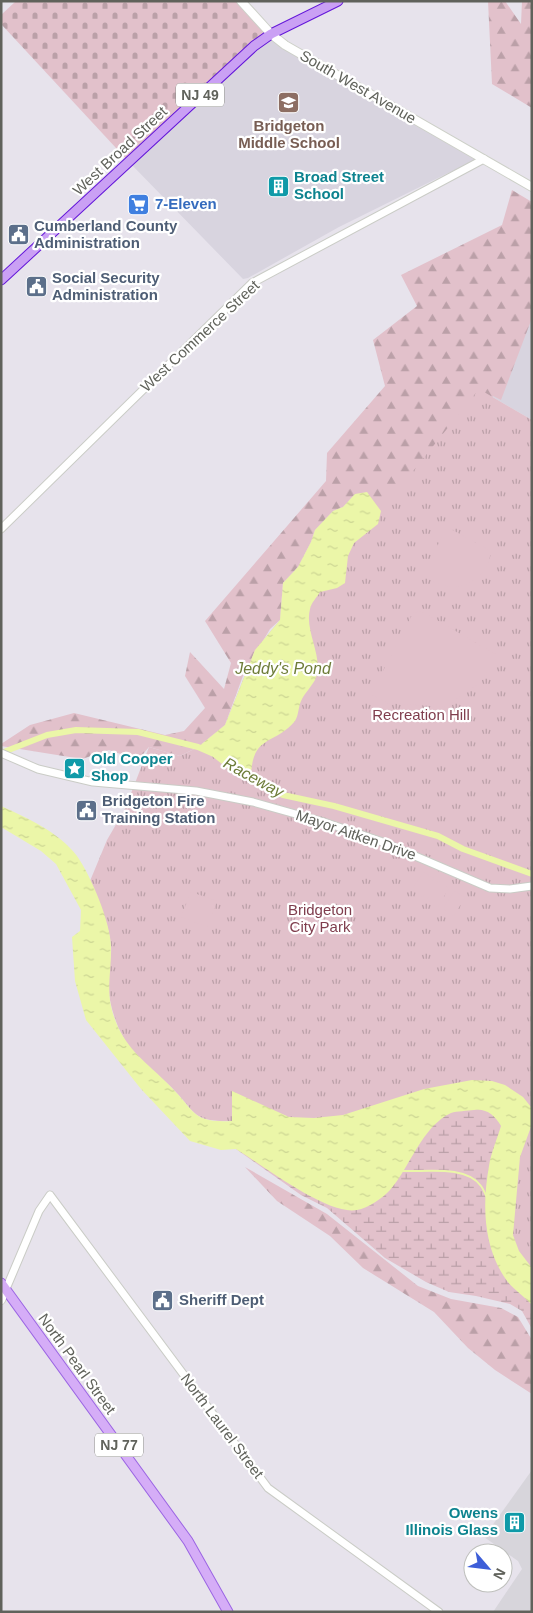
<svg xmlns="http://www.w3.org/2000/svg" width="533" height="1613" font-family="Arial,sans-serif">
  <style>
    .industrial { fill: #d7d5db }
    .education { fill: #d8d4df }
    .forest { fill: url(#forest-firs) }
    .wetland { fill: url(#wetland-marsh) }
    .cemetery { fill: url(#cemetery-stones) }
    .park { fill: url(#park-tufts) }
    .pitch { fill: #e2c1cb }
    .water { fill: url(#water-ripples) }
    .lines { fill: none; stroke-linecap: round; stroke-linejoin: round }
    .stream { stroke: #ebf6a8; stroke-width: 2 }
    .canal { stroke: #ebf6a8; stroke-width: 6 }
    .tertiary-casing { stroke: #caccc6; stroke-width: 9 }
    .secondary-casing { stroke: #cdd0c8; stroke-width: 10 }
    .primary-casing { stroke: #9b65e3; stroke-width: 11 }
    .trunk-casing { stroke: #6316d9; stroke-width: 11 }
    .tertiary { stroke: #fff; stroke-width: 7 }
    .secondary { stroke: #fff; stroke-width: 8 }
    .primary { stroke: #d5adf7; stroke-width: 9 }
    .trunk { stroke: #caa0f4; stroke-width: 9 }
    .labels { text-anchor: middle; stroke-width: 4.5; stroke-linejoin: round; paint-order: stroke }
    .shield { fill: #fff; stroke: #90918c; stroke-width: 1 }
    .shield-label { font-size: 14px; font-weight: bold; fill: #60625b }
    .street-label { font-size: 15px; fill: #60625b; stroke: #fff }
    .education-label { font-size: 15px; font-weight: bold; fill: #785e54; stroke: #fff }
    .culture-label { font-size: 15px; font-weight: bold; fill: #0d838f; stroke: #fff; text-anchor: start }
    .shop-label { font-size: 15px; font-weight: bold; fill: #366cbe; stroke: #fff; text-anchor: start }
    .service-label { font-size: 15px; font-weight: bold; fill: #4e5e75; stroke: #fff; text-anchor: start }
    .park-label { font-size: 15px; fill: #7f3d4d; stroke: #fff }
    .water-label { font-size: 16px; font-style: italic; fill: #6e7d39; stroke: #fff }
  </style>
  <defs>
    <pattern id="forest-firs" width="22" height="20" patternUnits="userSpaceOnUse" patternTransform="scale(1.25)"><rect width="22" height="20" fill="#e2c1cb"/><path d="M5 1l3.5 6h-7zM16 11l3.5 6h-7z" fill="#bba0a8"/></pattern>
    <pattern id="wetland-marsh" width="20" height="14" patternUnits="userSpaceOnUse" patternTransform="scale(1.25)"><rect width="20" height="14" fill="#e2c1cb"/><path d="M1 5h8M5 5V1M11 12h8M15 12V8" fill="none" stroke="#bba0a8"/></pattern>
    <pattern id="cemetery-stones" width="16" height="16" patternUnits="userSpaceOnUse" patternTransform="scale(1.25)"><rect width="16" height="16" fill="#e2c1cb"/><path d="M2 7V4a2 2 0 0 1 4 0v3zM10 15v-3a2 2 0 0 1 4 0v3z" fill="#bba0a8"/></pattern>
    <pattern id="park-tufts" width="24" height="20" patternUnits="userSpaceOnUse" patternTransform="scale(1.25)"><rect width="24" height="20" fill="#e2c1cb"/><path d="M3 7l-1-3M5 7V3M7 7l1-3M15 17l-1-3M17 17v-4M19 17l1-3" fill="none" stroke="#bba0a8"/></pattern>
    <pattern id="water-ripples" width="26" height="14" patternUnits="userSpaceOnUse" patternTransform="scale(1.25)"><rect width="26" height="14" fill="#ebf6a8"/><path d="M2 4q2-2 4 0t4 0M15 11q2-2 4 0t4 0" fill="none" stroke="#ccd593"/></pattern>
  </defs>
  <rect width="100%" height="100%" fill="#e7e3ec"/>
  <path class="industrial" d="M532,1470V1612H493L522,1569L518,1561L484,1537Z"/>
  <g class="education">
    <path d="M271,34L484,159L448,173L339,227L248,278L243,279L129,162Z"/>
    <path d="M532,283V420L479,389Z"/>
  </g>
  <g class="forest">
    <path d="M488,1H505L521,24L522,1H532V108L492,84Z"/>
    <path d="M512,190L532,202V318L501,400L493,396L414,553L355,494L343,507L333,511L315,530L311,542L298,567L283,583L280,620L270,629L244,673L225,725L198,747L180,756L149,747L138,760L109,750L82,759L1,746V744L30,725L74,713L165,735L184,731L205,708L185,676L190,652L224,689L231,663L205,621L326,481L327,453L385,386L373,340L417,306L401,275L502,225Z"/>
    <path d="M245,1167L327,1214L418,1286L451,1299L501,1308L518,1317L532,1340V1394L495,1370L468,1348L434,1312L363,1268L330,1236L277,1201Z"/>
  </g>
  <path class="wetland" d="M372,1106L532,1109V1329L522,1311L510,1304L476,1296L449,1292L426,1282L385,1258L327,1208L301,1195L236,1149Z"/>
  <path class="cemetery" d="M16,1H241L271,34L129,162L1,24V15Z"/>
  <path class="park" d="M479,389L532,420V1285L501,1242L518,1114L469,1096L381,1167L232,1121C191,1122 197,1113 171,1087C159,1075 144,1066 134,1053C118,1034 108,1005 108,980C108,968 112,957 111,946C109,923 98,902 90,881L107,840L125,809L149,747L180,756L198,747L225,725L255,650L280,620L283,583L298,567L311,542L315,530L333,511L343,507L355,494L367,492L381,511Z"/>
  <g class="pitch">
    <path d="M447,527L491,551C487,586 448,598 423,574Z"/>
    <path d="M421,611L497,655L480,683L445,707L387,703L371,694L413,613Z"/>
    <path d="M423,872L434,878L423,897L412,890Z"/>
    <path d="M438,881L449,888L438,907L427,900Z"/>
    <path d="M454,891L465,897L454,916L443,909Z"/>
    <path d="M191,892L217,901L207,927L181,917Z"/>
  </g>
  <g class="water">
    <path d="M367,492L381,511L378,524L354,543L348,556L345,583L337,588L320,592C317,597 311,603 310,609C304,632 325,658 315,680C311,687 305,693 302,699C298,706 299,715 295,721C274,746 252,734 251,777C232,768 217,756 198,747L225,725L255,650L280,620L283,583L298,567L311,542L315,530L333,511L343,507L355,494Z"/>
    <path d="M1,806C27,818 59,832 77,856C91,876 112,925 111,949C111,981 104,995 118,1027C130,1053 152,1067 171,1087C196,1112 192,1123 232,1121V1091L289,1117L314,1118L343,1115L424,1089L472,1080L492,1081L505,1085L523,1097L531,1107L532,1124L520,1157L513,1235L519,1251L532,1268V1305C524,1296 514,1290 507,1281C483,1248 482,1205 489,1166C491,1153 497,1139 501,1126C495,1115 486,1108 474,1110C467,1111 457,1111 451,1113C422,1126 409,1169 390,1190C383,1198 368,1208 357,1210C328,1216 262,1165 236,1149L221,1150L190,1141L141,1089L86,1020L75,981L72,937L80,931L81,910L56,864L41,851L1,827Z"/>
  </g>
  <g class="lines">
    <path class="stream" d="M403,1171C426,1172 466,1165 481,1186C484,1190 486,1196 488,1200"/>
    <path class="canal" d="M1,753L47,735L76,730L138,732L198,747L214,754L232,768L283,795L334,806L438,836L463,849L532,874"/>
    <defs>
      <g id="tertiary">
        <path d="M1,529L252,283L484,159"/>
        <path d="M1,753L38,769L93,782L196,791L253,802L324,822L380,841L490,888L510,889L532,886"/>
        <path d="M6,1289L39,1211L50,1195L268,1488L439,1612"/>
      </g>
      <g id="secondary">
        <path d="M241,1L271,34L285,45L532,187"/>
        <path d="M1,1300L6,1289"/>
      </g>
      <path id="primary" d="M1,1283L188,1541L228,1612"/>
      <path id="trunk" d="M1,280L254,46L271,34L338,1"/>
    </defs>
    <use href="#tertiary" class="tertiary-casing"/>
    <use href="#secondary" class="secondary-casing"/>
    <use href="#primary" class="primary-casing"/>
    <use href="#trunk" class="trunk-casing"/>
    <use href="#tertiary" class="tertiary"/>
    <use href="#secondary" class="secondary"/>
    <use href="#primary" class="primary"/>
    <use href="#trunk" class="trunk"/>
  </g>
  <defs>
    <symbol id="school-square" viewBox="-11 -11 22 22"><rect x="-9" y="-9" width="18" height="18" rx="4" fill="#8d6e63" stroke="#fff"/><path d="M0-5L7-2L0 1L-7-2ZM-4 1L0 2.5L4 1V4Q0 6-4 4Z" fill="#fff"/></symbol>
    <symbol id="building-square" viewBox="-11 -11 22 22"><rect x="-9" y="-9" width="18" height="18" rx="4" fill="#0f9aa8" stroke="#fff"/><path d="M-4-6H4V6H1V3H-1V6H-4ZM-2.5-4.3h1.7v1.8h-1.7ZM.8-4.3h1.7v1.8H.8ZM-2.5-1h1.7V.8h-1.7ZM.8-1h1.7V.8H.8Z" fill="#fff"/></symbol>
    <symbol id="supermarket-square" viewBox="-11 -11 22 22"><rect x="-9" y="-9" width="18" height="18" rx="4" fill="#3f7fe0" stroke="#fff"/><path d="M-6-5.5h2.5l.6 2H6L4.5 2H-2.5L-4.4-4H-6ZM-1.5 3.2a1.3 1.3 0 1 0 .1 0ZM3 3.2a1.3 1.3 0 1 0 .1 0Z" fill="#fff"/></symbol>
    <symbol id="civic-square" viewBox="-11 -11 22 22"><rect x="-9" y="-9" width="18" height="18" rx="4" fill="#5c6f8a" stroke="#fff"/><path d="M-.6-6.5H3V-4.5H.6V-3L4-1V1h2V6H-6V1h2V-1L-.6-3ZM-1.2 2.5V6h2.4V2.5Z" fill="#fff"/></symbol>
    <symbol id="sight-square" viewBox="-11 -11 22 22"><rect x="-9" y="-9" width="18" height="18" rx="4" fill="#0f9aa8" stroke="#fff"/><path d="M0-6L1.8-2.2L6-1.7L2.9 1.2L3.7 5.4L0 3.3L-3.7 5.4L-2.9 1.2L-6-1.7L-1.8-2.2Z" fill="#fff"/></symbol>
  </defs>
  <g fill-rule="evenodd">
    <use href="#school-square" x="276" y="90" width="25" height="25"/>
    <use href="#building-square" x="266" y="174" width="25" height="25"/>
    <use href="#supermarket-square" x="126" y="192" width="25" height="25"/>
    <use href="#civic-square" x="6" y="222" width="25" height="25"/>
    <use href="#civic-square" x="24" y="274" width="25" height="25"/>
    <use href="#sight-square" x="62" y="756" width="25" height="25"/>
    <use href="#civic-square" x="74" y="798" width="25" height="25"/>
    <use href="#civic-square" x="150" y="1288" width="25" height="25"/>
    <use href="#building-square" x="502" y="1510" width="25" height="25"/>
  </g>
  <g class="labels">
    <g class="shield">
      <rect x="176" y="83.5" width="48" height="23" rx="4"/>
      <rect x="95" y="1433.5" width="48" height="23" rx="4"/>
    </g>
    <g class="shield-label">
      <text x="200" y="100">NJ 49</text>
      <text x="119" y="1450">NJ 77</text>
    </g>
    <g class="street-label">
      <text transform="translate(358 87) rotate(30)" y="5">South West Avenue</text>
      <text transform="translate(120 151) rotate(-43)" y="5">West Broad Street</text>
      <text transform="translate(200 336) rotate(-43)" y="5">West Commerce Street</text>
      <text transform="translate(356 835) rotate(19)" y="5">Mayor Aitken Drive</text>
      <text transform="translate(77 1364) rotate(54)" y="5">North Pearl Street</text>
      <text transform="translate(222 1426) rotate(53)" y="5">North Laurel Street</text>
    </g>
    <g class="education-label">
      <text x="289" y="131">Bridgeton<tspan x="289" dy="17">Middle School</tspan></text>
    </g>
    <g class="culture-label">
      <text x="294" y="182">Broad Street<tspan x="294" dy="17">School</tspan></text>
      <text x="91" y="764">Old Cooper<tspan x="91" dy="17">Shop</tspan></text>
      <text x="498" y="1518" text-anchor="end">Owens<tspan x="498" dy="17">Illinois Glass</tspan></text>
    </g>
    <g class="shop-label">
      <text x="155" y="209">7-Eleven</text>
    </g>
    <g class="service-label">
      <text x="34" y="231">Cumberland County<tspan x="34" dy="17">Administration</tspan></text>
      <text x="52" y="283">Social Security<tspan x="52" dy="17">Administration</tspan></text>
      <text x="102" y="806">Bridgeton Fire<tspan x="102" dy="17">Training Station</tspan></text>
      <text x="179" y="1305">Sheriff Dept</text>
    </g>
    <g class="park-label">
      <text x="421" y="720">Recreation Hill</text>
      <text x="320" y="915">Bridgeton<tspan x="320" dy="17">City Park</tspan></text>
    </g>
    <g class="water-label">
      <text x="283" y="674">Jeddy's Pond</text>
      <text transform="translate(254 777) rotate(29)" y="6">Raceway</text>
    </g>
  </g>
  <rect width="533" height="1613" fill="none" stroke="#60625b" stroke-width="5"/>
  <g transform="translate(488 1568) rotate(118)"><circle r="24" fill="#ffffff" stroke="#bfc0bd"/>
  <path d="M0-4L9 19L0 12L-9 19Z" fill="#3d5ed8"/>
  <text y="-8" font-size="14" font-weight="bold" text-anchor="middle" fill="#60625b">N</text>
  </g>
</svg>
